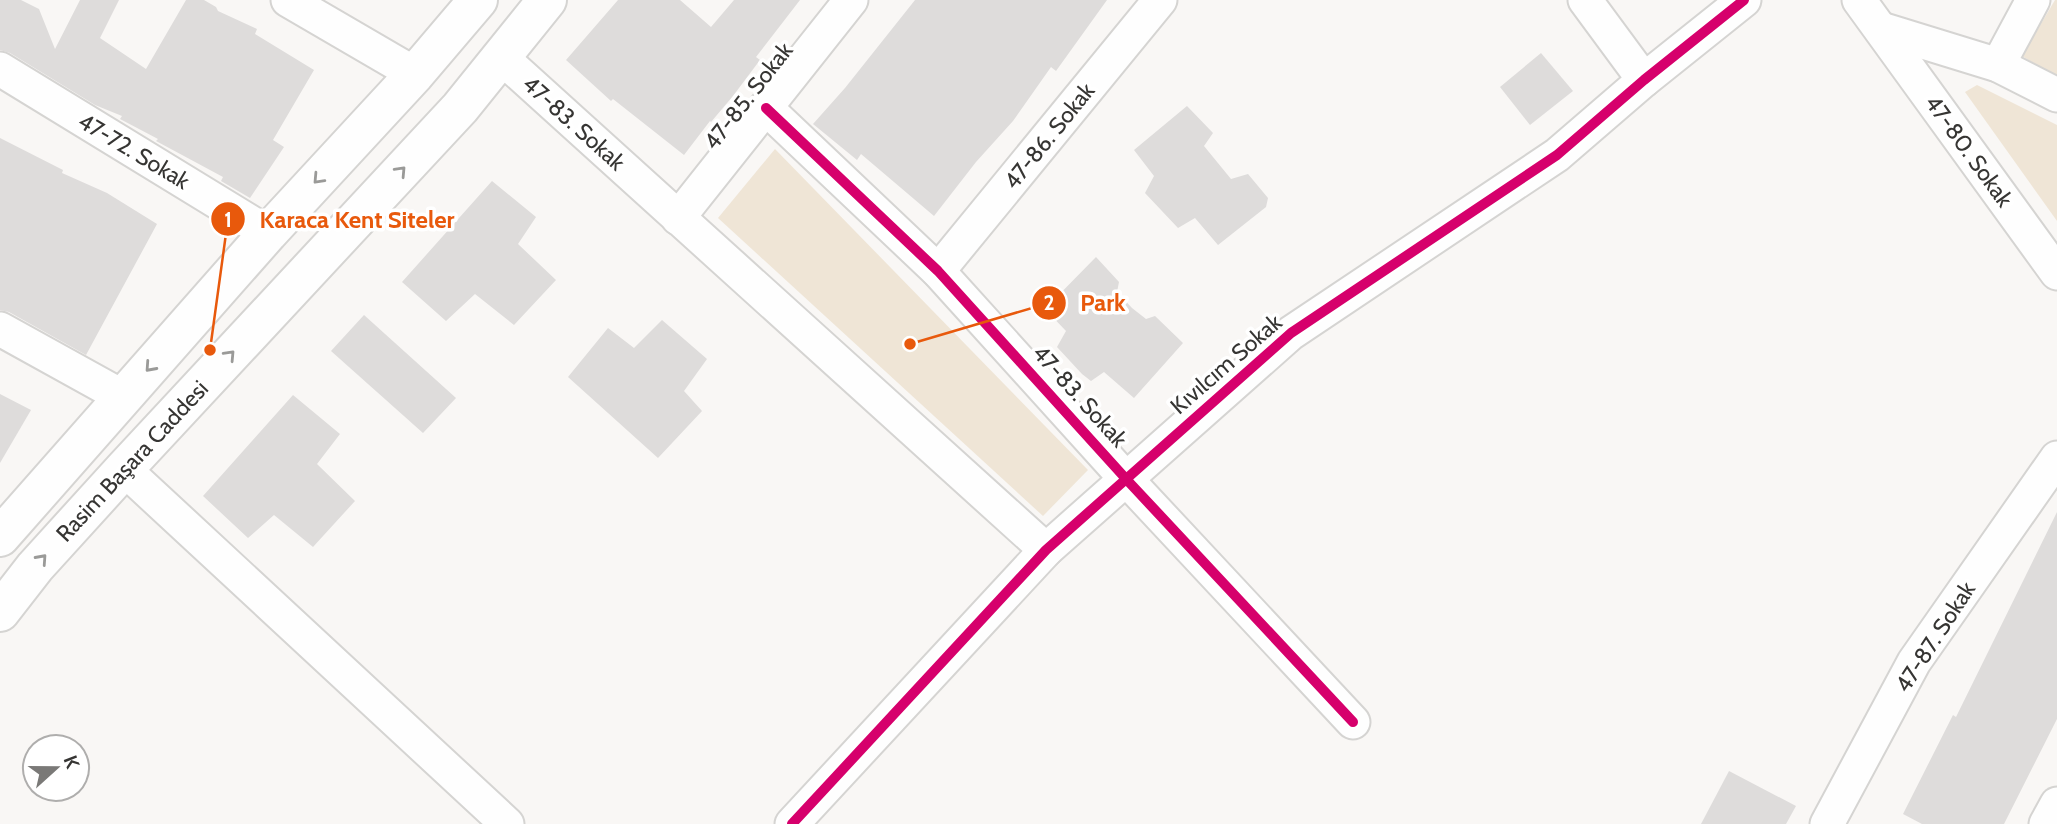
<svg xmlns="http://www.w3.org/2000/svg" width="2057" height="824" font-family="Cabin,sans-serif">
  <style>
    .green { fill: #efe5d6 }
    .building { fill: #dedcdb }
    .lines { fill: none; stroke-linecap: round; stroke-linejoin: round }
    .minor-casing { stroke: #d5d4d2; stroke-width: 37 }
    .tertiary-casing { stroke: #d5d4d2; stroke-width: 42 }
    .minor { stroke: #fefefe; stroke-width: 33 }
    .tertiary { stroke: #fefefe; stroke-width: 38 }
    .cycleway-casing { stroke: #fff; stroke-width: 15 }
    .cycleway { stroke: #d6006c; stroke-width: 10 }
    .oneway { stroke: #9a9a98 }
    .labels { text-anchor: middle; stroke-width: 7; stroke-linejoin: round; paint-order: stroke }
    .street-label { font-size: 23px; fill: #363533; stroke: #fff }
    .leader { fill: none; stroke: #e8590c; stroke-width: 2.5 }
    .callout-dot { fill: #e8590c; stroke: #fff; stroke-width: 2.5 }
    .mark-label { font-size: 21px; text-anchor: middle; font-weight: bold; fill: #fff }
    .callout-label { font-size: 24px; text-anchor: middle; font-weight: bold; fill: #e8590c; stroke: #fff; stroke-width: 7; stroke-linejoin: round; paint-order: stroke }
  </style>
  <rect width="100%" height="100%" fill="#f9f7f5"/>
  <g class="green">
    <path d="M2055,0H2057V77L2022,56Z"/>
    <path d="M1977,85L2057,125V221L1965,92Z"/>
    <path d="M775,149L1088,470L1043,516L718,218Z"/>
  </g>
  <g class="building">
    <path d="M0,0H21L39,9L55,49L80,0H119L100,38L146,69L186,0H204L216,7L218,11L257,29L255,34L314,70L273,140L284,147L250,198L221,181L223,177L156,141L158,139L120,119L122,116L95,105L10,53L0,50Z"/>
    <path d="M618,0H680L711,27L734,0H800L756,57L760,60L733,96L711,122L710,121L684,155L613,99L611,101L566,60Z"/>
    <path d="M915,0H1107L1056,71L1051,67L1013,121L976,162L934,216L861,154L857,160L813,124L845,88Z"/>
    <path d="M1541,53L1573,91L1530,125L1500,87Z"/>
    <path d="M1187,106L1213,133L1204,146L1231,179L1248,174L1268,198L1266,207L1218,245L1195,218L1178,228L1145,193L1154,176L1134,150Z"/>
    <path d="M0,138L63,170L62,173L107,193L157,224L86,355L9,312L0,310Z"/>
    <path d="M492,181L536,217L518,244L556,280L514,325L475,294L446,321L402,282Z"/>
    <path d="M1096,257L1119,282L1117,292L1132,308L1146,319L1155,316L1183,343L1134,398L1104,372L1091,381L1082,374L1057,347L1066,331L1045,309Z"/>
    <path d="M364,315L456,398L423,433L331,351Z"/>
    <path d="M662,320L707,359L684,391L702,411L658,458L568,377L608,328L634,348Z"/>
    <path d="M0,394L31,410L0,463Z"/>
    <path d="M293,395L340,434L317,464L355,501L313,547L274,515L248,538L203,496Z"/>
    <path d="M2057,512V719L2004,824H1922L1903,814L1953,715L1956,717Z"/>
    <path d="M1729,771L1796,806L1786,824H1701Z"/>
  </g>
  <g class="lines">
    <defs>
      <g id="minor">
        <path d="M288,0L415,74"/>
        <path d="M1585,0L1644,80"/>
        <path d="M1859,0L2057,273"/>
        <path d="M1881,29L1998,65L2057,95"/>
        <path d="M501,57L1046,550"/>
        <path d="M1998,65L2033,0"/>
        <path d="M0,69L268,233"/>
        <path d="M766,108L938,271L1127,480L1353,722"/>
        <path d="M678,218L851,0"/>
        <path d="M938,271L1160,0"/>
        <path d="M0,329L123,397"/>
        <path d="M124,469L507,824"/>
        <path d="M792,824L1046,550L1291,333L1557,155L1644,80L1744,0"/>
        <path d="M1827,824L1914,662L2057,458"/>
        <path d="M2046,824L2057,804"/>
      </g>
      <g id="tertiary">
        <path d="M0,537L268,233L415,74L478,0"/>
        <path d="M0,612L35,567L124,469L460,108L547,0"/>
      </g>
    </defs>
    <use href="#minor" class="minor-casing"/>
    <use href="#tertiary" class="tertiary-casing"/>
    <use href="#minor" class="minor"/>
    <use href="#tertiary" class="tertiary"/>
    <defs>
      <g id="cycleway">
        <path d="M766,108L938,271L1127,480L1353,722"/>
        <path d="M792,824L1046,550L1291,333L1557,155L1644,80L1744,0"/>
      </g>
    </defs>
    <use href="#cycleway" class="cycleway-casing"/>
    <use href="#cycleway" class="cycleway"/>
  </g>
  <defs><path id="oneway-chevron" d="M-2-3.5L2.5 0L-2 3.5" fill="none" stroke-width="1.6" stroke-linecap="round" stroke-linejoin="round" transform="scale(1.75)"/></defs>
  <g class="oneway">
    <use href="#oneway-chevron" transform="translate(401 171) rotate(-47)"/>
    <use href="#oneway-chevron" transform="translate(318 179) rotate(133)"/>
    <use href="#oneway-chevron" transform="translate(230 355) rotate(-47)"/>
    <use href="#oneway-chevron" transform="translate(150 367) rotate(132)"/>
    <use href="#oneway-chevron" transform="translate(42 559) rotate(-48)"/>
  </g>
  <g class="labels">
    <g class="street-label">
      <text transform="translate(748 96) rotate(-52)" y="8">47-85. Sokak</text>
      <text transform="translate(574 123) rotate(42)" y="8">47-83. Sokak</text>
      <text transform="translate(1049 136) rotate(-51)" y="8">47-86. Sokak</text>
      <text transform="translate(134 151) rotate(31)" y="8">47-72. Sokak</text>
      <text transform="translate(1969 151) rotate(54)" y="8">47-80. Sokak</text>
      <text transform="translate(1226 364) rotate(-41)" y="8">Kıvılcım Sokak</text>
      <text transform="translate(1080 396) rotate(48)" y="8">47-83. Sokak</text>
      <text transform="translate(132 461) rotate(-47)" y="8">Rasim Başara Caddesi</text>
      <text transform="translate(1935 637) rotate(-57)" y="8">47-87. Sokak</text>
    </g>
  </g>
  <path class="leader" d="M210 350L228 219M910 344L1049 303"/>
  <g class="callout-dot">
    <circle cx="210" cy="350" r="7"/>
    <circle cx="910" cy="344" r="7"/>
    <circle cx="228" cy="219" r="18"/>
    <circle cx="1049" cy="303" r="18"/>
  </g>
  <g class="mark-label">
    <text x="228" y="227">1</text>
    <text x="1049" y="310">2</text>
  </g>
  <g class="callout-label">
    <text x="357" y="228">Karaca Kent Siteler</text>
    <text x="1103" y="311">Park</text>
  </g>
  <g transform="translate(56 768) rotate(69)"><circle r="33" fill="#ffffff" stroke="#afaead" stroke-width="2"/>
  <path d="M0-5L12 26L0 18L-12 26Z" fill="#7a7977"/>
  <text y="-10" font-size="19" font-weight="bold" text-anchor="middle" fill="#363533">K</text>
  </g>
</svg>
